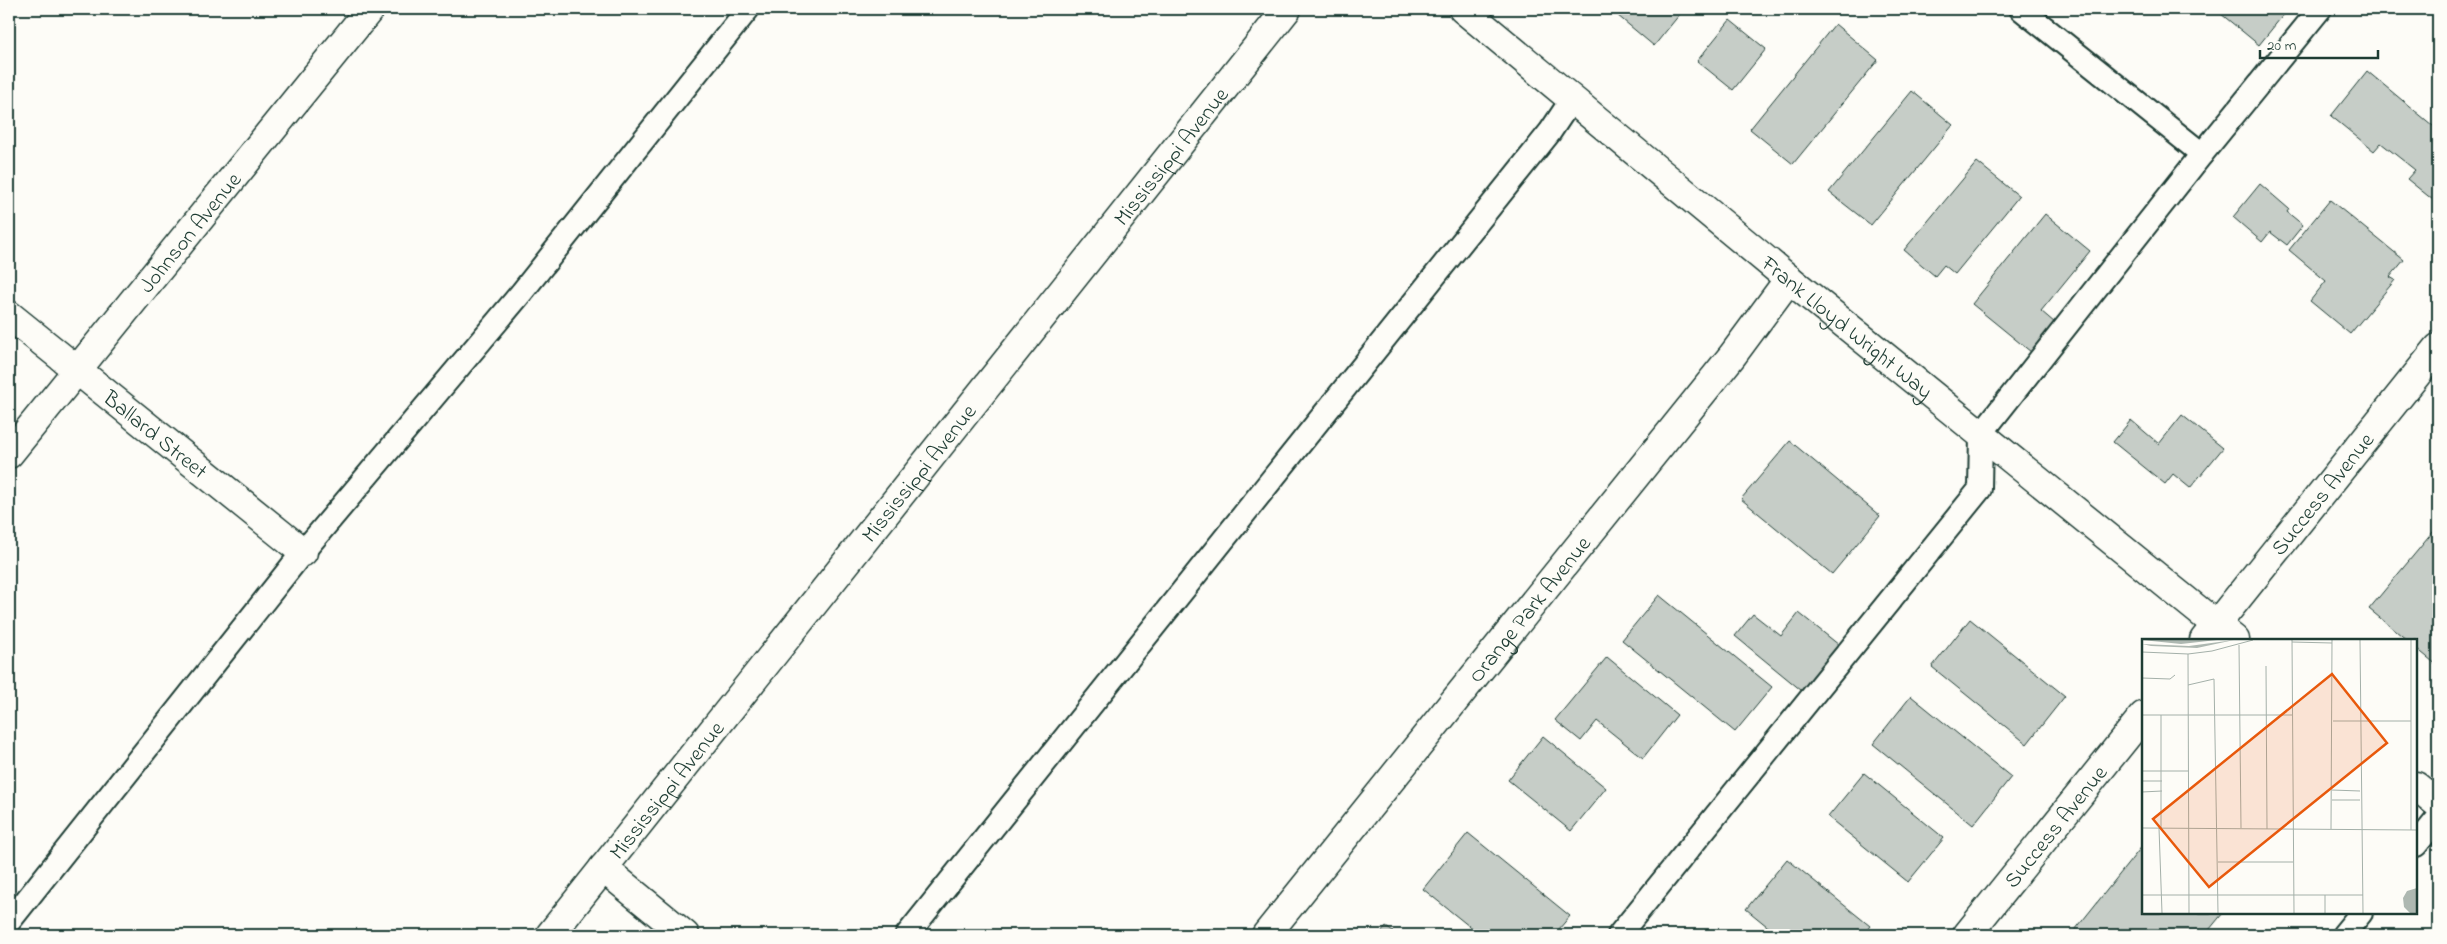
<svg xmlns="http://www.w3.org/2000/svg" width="2447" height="944" font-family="'Indie Flower',sans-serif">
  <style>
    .building { fill: #c6cdc7; stroke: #1f3d34 }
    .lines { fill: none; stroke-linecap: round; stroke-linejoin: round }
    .lane-casing { stroke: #1f3d34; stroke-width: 26 }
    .street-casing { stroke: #1f3d34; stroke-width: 31 }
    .secondary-casing { stroke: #1f3d34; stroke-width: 31 }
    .lane { stroke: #fdfcf7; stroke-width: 22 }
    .street { stroke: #fdfcf7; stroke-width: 28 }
    .secondary { stroke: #fdfcf7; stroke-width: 28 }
    .labels { text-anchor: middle; stroke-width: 4.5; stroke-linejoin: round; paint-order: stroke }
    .street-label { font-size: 22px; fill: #1f3d34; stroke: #fdfcf7 }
    .inset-road { fill: none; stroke: #a4b0a9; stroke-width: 1 }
    .view { fill: #e8590c; fill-opacity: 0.15; stroke: #e8590c; stroke-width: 2.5 }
    .inset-edge { fill: none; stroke: #1f3d34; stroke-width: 2.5 }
  </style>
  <rect width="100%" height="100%" fill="#fdfcf7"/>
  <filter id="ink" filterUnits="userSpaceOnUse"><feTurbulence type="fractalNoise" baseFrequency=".02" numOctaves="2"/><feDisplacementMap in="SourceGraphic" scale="10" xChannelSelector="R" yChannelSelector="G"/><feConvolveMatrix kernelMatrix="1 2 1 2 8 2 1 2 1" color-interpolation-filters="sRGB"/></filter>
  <g filter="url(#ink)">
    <g class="building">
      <path d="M1622,9H1684L1654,46L1617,15Z"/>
      <path d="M2215,9H2288L2259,45Z"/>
      <path d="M1730,20L1766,49L1733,90L1697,61Z"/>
      <path d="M1835,24L1878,60L1793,164L1750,129Z"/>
      <path d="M2367,71L2438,130V204L2407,179L2415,170L2381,143L2374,151L2331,116Z"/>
      <path d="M1912,91L1953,125L1871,225L1829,192Z"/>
      <path d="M1977,162L2019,196L1955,274L1944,265L1935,276L1904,250Z"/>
      <path d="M2260,184L2289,209L2287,212L2303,225L2287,245L2270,232L2262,242L2233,217Z"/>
      <path d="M2330,200L2404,260L2390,277L2395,280L2350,334L2310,301L2326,281L2289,250Z"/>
      <path d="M2045,214L2090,251L2041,311L2055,323L2031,352L1972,304Z"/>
      <path d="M2182,415L2223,448L2190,488L2173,474L2165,484L2113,442L2131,420L2159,444Z"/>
      <path d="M1790,441L1880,516L1832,574L1741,499Z"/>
      <path d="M2438,526V666L2416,648V640H2407L2369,609Z"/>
      <path d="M1659,595L1772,687L1735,732L1622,640Z"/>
      <path d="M1799,613L1844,649L1807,695L1735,636L1753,614L1781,636Z"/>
      <path d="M1970,619L2065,696L2027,744L1932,667Z"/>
      <path d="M1607,657L1677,715L1643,758L1597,721L1581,741L1555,720Z"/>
      <path d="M1911,696L2011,777L1973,825L1873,744Z"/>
      <path d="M1543,736L1606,788L1571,831L1508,780Z"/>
      <path d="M1864,773L1944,838L1908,882L1828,817Z"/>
      <path d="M1468,833L1570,916L1554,935H1480L1423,889Z"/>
      <path d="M2143,845V913H2223L2205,935H2071Z"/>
      <path d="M1787,859L1870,926L1863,935H1778L1746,909Z"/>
      <path d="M1386,927L1397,935H1379Z"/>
    </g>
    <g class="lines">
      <defs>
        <g id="lane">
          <path d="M2021,9L2202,154"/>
          <path d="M2416,845L2438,818"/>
          <path d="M9,922L303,552L522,292L748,9"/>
          <path d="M907,935L1550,132L1572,99"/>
          <path d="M1619,935L1980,489L1981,434L2202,154L2320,9"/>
          <path d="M2343,935L2361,913"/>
        </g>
        <g id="street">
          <path id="s1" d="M9,315L303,552"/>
          <path id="s2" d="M9,454L370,9"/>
          <path id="s3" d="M2204,640L2438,348"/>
          <path d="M603,868L685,935"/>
          <path id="s4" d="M550,935L1287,9"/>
          <path id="s5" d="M1266,935L1732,356L1789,279"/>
          <path id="s6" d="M1967,935L2143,716"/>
        </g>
        <g id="secondary">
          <path id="s7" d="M1463,9L1789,279L2235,640"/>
          <path d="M2416,786L2438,804"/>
        </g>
      </defs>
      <use href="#lane" class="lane-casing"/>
      <use href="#street" class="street-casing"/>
      <use href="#secondary" class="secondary-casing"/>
      <use href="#lane" class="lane"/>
      <use href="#street" class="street"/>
      <use href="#secondary" class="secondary"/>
    </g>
  </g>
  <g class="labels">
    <g class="street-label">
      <text dy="8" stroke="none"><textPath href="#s4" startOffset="996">Mississippi Avenue</textPath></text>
      <text dy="8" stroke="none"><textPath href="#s2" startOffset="286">Johnson Avenue</textPath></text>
      <text dy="8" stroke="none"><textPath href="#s7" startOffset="499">Frank Lloyd Wright Way</textPath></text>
      <text dy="8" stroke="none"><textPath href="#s1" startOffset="189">Ballard Street</textPath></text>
      <text dy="8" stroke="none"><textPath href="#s4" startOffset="591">Mississippi Avenue</textPath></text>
      <text dy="8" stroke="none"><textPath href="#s3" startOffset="188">Success Avenue</textPath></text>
      <text dy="8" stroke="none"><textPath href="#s5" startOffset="419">Orange Park Avenue</textPath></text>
      <text dy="8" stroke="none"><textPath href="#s4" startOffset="186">Mississippi Avenue</textPath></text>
      <text dy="8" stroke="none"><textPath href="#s6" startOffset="140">Success Avenue</textPath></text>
    </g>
  </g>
  <g transform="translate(2142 639)">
    <rect width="275" height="275" fill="#fdfcf7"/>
    <path d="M0,1H75L39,5ZM92,1L55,9L9,7L0,5L47,7ZM275,249V274H268L262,268L261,259L265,252Z" fill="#aeb8b1"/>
    <path class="inset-road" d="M150,1L152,274M218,1L221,274M269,1V191M150,3L190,4M97,6L99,189M0,13L46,15L70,12L111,1M46,15L47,274M124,27L125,190M0,39L28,40L33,36M46,46L72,40L76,274M0,76H150M19,76V189M191,82H269M0,132H47M0,142H20M190,151L218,152M0,153L20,152M190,161H218M0,189L275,191M17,189L20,274M189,190L190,1M76,223H151M0,256H221M183,256V274"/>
    <path class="view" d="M190,35L245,104L67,248L11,180Z"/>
    <rect width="275" height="275" class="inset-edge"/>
  </g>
  <rect width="2447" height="944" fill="none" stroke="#fdfcf7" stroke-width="30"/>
  <rect x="15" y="15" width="2417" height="914" fill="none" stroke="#1f3d34" stroke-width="2" filter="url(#ink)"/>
  <path d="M2260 50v8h118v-8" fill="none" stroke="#1f3d34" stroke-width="2.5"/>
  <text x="2267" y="50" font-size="15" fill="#1f3d34" stroke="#fdfcf7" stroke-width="4" paint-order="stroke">20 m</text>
</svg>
